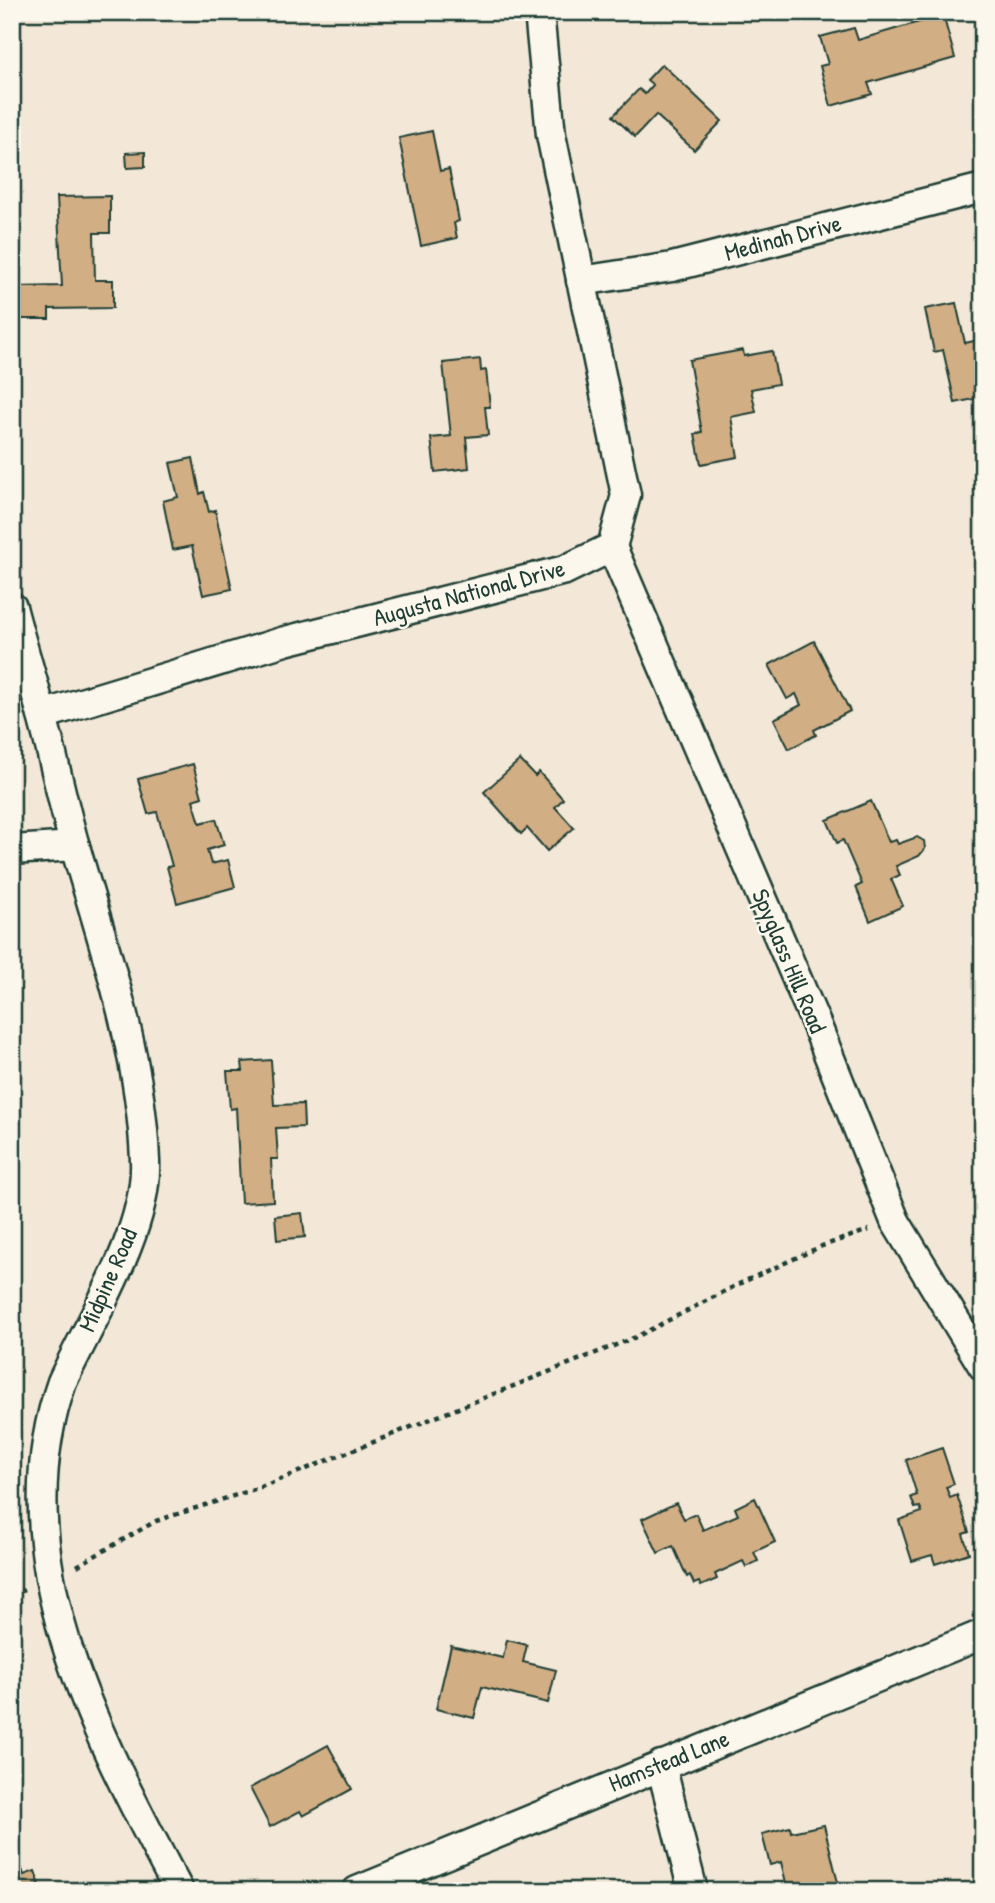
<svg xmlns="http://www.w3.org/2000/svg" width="995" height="1903" font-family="'Patrick Hand',sans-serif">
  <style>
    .building { fill: #d2ae84; stroke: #1f3d34; stroke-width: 2 }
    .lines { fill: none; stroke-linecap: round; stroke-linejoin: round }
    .minor-casing { stroke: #1f3d34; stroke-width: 33 }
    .path { stroke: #1f3d34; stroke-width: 4.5; stroke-dasharray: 5 5; stroke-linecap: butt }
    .minor { stroke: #fbf7ec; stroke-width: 28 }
    .labels { text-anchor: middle; stroke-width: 5; stroke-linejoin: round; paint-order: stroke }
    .street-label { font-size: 24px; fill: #1f3d34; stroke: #fbf7ec }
  </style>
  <rect width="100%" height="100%" fill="#f3e8d7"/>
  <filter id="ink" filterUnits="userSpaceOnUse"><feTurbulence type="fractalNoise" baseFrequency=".0143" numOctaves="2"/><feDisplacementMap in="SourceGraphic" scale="14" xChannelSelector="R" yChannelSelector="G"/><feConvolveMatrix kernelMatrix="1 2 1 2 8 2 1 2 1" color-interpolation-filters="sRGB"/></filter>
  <g filter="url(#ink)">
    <g class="building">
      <path d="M943,15L955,58L868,83L872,94L831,106L820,66L828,64L820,37L854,28L858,40Z"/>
      <path d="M662,64L722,121L694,150L656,115L635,137L613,116L639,89L645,94L653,85L647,80Z"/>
      <path d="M432,131L440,171L449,169L459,221L454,223L457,238L421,246L399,138Z"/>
      <path d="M145,152V167L127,168L126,153Z"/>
      <path d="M110,196V233H94L95,280H113V308L49,309V319H16L15,287L62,286L57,197Z"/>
      <path d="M956,303L965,343L983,339V397L955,403L943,350L934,352L925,309Z"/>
      <path d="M743,350L744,356L772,351L778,384L751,389L756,412L731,417L738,457L701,464L695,434L702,432L689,360Z"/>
      <path d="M480,359L481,371L486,370L490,407H485L488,435L466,437L469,468L435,472L431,438L451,436L443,363Z"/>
      <path d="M193,458L200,494L204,492L209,512L215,510L232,589L203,595L192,546L173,550L163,501L178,497L170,463Z"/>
      <path d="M814,641L850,711L814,730L816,735L789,749L774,719L801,705L796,694L787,699L769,665Z"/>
      <path d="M520,760L535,776L539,772L563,799L555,807L574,828L547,851L527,828L521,834L484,792Z"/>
      <path d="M193,764L202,797L193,800L200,823L216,819L224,845L207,850L211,864L228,860L235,887L177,903L167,867L172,866L157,812L148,814L138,779Z"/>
      <path d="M871,801L889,842L896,840L898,844L917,837L924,841L925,849L919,856L896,866L900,875L891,879L903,906L870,921L856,887L862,884L843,840L837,843L827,820Z"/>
      <path d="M271,1060L274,1105L303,1104L304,1127L276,1128L278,1159H271L273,1201L241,1203L236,1108L230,1109L227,1071H243L242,1062Z"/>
      <path d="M302,1213L305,1237L277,1240L275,1216Z"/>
      <path d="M942,1448L954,1484L946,1487L950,1498L957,1495L969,1532L963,1534L969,1553L935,1564L932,1555L912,1561L899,1520L922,1512L920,1507L915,1508L911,1497L917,1495L906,1460Z"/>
      <path d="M755,1498L775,1542L754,1552L758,1561L746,1567L743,1561L715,1574L717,1579L701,1586L699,1582L694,1584L690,1575L687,1577L673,1546L658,1553L642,1519L676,1503L684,1519L696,1514L703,1530L738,1515L735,1508Z"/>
      <path d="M507,1640L527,1645L523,1662L556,1670L548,1703L482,1687L474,1718L436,1709L451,1646L503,1658Z"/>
      <path d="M983,1722V1741L975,1736Z"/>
      <path d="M328,1745L352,1789L303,1816L300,1811L270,1827L250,1788Z"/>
      <path d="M12,1799L19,1818L12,1821Z"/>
      <path d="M824,1825L840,1891H788L781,1862L770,1865L762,1834L790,1827L791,1832Z"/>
      <path d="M12,1842L24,1875L35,1871L42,1891H12Z"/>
    </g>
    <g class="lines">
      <defs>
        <g id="minor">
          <path d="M581,281L672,267L983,188"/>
          <path d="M612,547L817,1026L895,1221L983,1366"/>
          <path d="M12,607C21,642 32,677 41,712C53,755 62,800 74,843C104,947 141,1052 145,1161C148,1230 91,1319 62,1382C0,1559 98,1738 179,1891"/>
          <path d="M42,715L285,641L565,570L612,547L626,495L551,135L539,12"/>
          <path d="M12,850L75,846"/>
          <path d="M661,1765L693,1891"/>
          <path d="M357,1891L983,1634"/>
        </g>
      </defs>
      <use href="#minor" class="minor-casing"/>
      <g class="path">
        <path d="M77,1566L156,1521L261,1487L636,1337L743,1282L822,1246L869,1230"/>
        <path d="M12,1595L24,1590"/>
      </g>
      <use href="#minor" class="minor"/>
    </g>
  </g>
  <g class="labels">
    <g class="street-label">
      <text transform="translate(783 238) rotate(-15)" y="8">Medinah Drive</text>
      <text transform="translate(469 593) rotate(-15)" y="8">Augusta National Drive</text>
      <text transform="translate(789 961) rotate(67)" y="8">Spyglass Hill Road</text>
      <text transform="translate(108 1280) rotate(-66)" y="8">Midpine Road</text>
      <text transform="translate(669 1761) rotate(-22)" y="8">Hamstead Lane</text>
    </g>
  </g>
  <rect width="995" height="1903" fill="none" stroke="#fbf7ec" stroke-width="42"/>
  <rect x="21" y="21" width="953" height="1861" fill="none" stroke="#1f3d34" stroke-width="2.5" filter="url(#ink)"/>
</svg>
